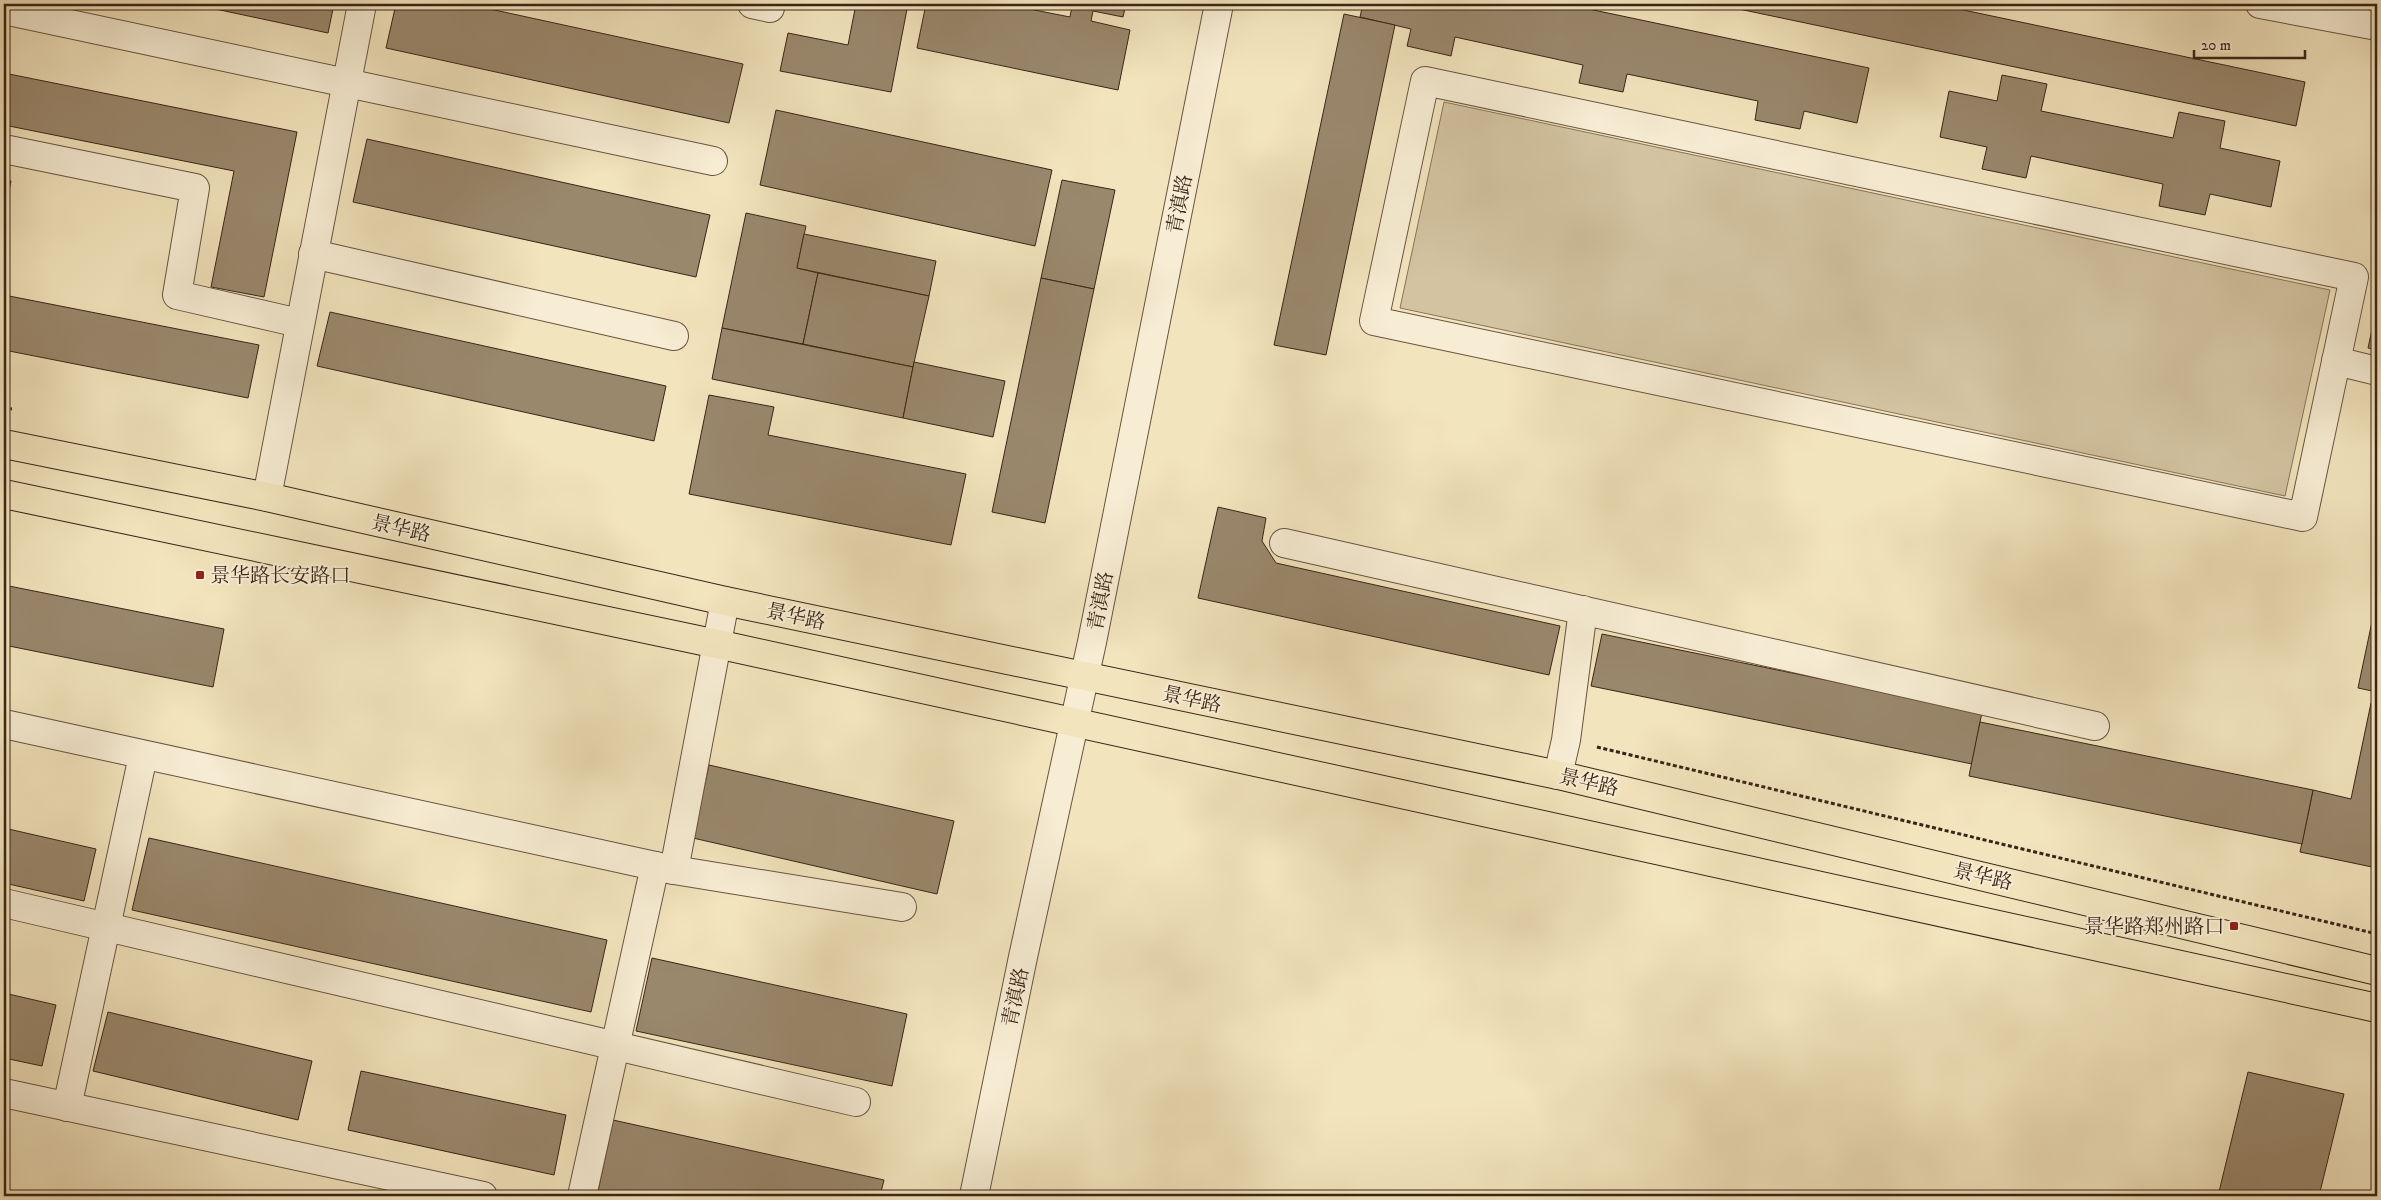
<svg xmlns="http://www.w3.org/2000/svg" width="2381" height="1200" font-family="'IM FELL DW Pica','Noto Serif SC',serif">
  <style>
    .green { fill: #d3c3a1; stroke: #87745c }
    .building { fill: #9a886d; stroke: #3b2417 }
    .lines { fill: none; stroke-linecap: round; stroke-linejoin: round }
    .minor-casing { stroke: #695440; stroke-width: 30 }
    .major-casing { stroke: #3b2417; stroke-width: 30 }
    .path { stroke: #3b2417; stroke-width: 3; stroke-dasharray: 4 2.5; stroke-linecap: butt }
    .minor { stroke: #f7edd4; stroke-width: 28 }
    .major { stroke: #f2e4bd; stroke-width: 28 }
    .poi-dot { fill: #8f2418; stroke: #f7edd4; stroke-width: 2 }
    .labels { text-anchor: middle; stroke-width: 4; stroke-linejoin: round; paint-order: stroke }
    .street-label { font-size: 20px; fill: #3b2417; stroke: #f7edd4 }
    .poi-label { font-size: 20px; fill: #3b2417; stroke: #f7edd4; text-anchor: start }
  </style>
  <rect width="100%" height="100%" fill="#f2e4bd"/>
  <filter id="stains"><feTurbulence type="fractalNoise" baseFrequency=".004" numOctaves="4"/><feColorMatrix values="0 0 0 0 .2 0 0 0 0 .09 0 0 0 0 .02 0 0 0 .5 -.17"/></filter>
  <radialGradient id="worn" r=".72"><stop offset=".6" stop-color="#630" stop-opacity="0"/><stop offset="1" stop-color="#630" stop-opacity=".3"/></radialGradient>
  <path class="green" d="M1444,102L2330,290L2285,496L1400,308Z"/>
  <g class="building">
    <path d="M192,4H334L328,33Z"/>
    <path d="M396,4H467L743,64L729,123L386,48Z"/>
    <path d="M856,4H908L891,92L780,71L788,33L848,45Z"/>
    <path d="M926,4H1004L1070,17L1072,6L1060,4H1126L1123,17L1093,11L1091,21L1130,30L1118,90L917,48Z"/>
    <path d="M1363,4H1565L1869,68L1857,123L1804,111L1800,129L1755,120L1758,101L1627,74L1623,92L1579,83L1583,65L1455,37L1451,56L1407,46L1411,29L1360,17Z"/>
    <path d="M1715,4H1935L2305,82L2296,126Z"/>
    <path d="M1344,14L1395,25L1326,355L1274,345Z"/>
    <path d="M4,73L297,132L264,297L211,287L234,171L4,125Z"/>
    <path d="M2002,75L2047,84L2041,111L2173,138L2179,112L2225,121L2220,148L2280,161L2271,207L2210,194L2205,215L2159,206L2163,184L2031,156L2026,178L1982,169L1987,147L1940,137L1949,91L1997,101Z"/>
    <path d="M776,110L1052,170L1035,246L760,185Z"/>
    <path d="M367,139L710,215L696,277L353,202Z"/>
    <path d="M4,180L11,181L4,216Z"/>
    <path d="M1062,180L1115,190L1094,289L1041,278Z"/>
    <path d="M746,213L806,226L797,268L818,273L803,344L722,328Z"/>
    <path d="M804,234L936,261L929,296L797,268Z"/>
    <path d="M818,273L929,296L913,367L803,344Z"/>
    <path d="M1041,278L1094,289L1045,523L992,512Z"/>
    <path d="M4,295L259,345L248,398L4,350Z"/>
    <path d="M2377,306V350L2368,348Z"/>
    <path d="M330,312L666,386L654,441L317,366Z"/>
    <path d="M722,328L913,367L903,418L712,379Z"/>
    <path d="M914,362L1005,381L993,437L903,418Z"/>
    <path d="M709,395L774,407L768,435L966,474L951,545L689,494Z"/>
    <path d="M1218,507L1266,518L1262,541L1276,563L1560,626L1549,675L1198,598Z"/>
    <path d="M4,585L224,629L213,687L4,645Z"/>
    <path d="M2377,598V692L2358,688Z"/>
    <path d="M1602,634L1982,712L1972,764L1591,686Z"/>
    <path d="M2371,703L2377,705V868L2300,852L2313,790L2351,799Z"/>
    <path d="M1980,722L2313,790L2302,844L1969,776Z"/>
    <path d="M709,765L954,821L937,894L693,838Z"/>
    <path d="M4,828L96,849L84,901L4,883Z"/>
    <path d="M149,838L607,940L591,1012L132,910Z"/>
    <path d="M652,958L907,1014L892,1086L636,1031Z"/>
    <path d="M4,993L56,1005L42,1066L4,1058Z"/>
    <path d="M108,1012L312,1061L298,1120L93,1071Z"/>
    <path d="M361,1071L566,1115L554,1175L348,1130Z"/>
    <path d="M2248,1072L2344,1094L2319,1196H2218Z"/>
    <path d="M613,1120L884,1180L880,1196H597Z"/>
  </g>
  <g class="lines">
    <defs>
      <g id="minor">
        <path d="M752,4L770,8"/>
        <path d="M2260,4L2377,26"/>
        <path d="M4,10L713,161"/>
        <path d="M1425,81L2354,277L2303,517L1374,321Z"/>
        <path d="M4,149L195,188L177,295L299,323"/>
        <path d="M313,254L674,336"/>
        <path d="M2336,361L2377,371"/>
        <path d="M267,497L362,4"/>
        <path d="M1284,543L2095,726"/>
        <path d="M4,724L655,866"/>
        <path d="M1558,775L1566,740L1583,610"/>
        <path d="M674,870L902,907"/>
        <path d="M4,903L856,1102"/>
        <path d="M4,1093L483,1196"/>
        <path d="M67,1107L143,756"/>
        <path d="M582,1196L655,866L674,870L725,601"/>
        <path d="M974,1196L1023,957L1092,642L1219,4"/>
      </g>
      <g id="major">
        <path d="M4,444L267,497L725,601L1558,775L2377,971"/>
        <path d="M4,494L717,644L2377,1008"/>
      </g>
    </defs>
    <use href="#minor" class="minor-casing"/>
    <use href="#major" class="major-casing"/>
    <g class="path">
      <path d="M4,408L12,409"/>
      <path d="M1597,747L2377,934"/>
    </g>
    <use href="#minor" class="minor"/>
    <use href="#major" class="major"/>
  </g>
  <g class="poi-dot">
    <rect x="195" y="570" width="10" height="10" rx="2.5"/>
    <rect x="2229" y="921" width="10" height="10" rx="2.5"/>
  </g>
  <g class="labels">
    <g class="street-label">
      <text transform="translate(1179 204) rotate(-79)" y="7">青滇路</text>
      <text transform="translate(401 528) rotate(13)" y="7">景华路</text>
      <text transform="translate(1100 601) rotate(-79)" y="7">青滇路</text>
      <text transform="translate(796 616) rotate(12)" y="7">景华路</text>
      <text transform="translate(1192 699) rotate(12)" y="7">景华路</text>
      <text transform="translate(1589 782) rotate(13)" y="7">景华路</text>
      <text transform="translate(1983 876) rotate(13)" y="7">景华路</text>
      <text transform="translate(1015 997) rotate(-78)" y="7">青滇路</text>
    </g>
    <g class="poi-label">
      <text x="210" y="582">景华路长安路口</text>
      <text x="2224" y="933" text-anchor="end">景华路郑州路口</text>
    </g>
  </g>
  <rect width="2381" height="1200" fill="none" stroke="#f2e4bd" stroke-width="20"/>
  <rect x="5" y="5" width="2371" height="1190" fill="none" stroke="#3b2417" stroke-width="2.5"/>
  <rect x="10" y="10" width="2361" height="1180" fill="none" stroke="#3b2417"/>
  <path d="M2194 50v8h111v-8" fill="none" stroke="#3b2417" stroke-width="2.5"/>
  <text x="2201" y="50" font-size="15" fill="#3b2417" stroke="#f7edd4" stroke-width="4" paint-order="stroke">20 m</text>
  <rect width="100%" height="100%" filter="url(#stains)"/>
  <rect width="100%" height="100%" fill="url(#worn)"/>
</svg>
